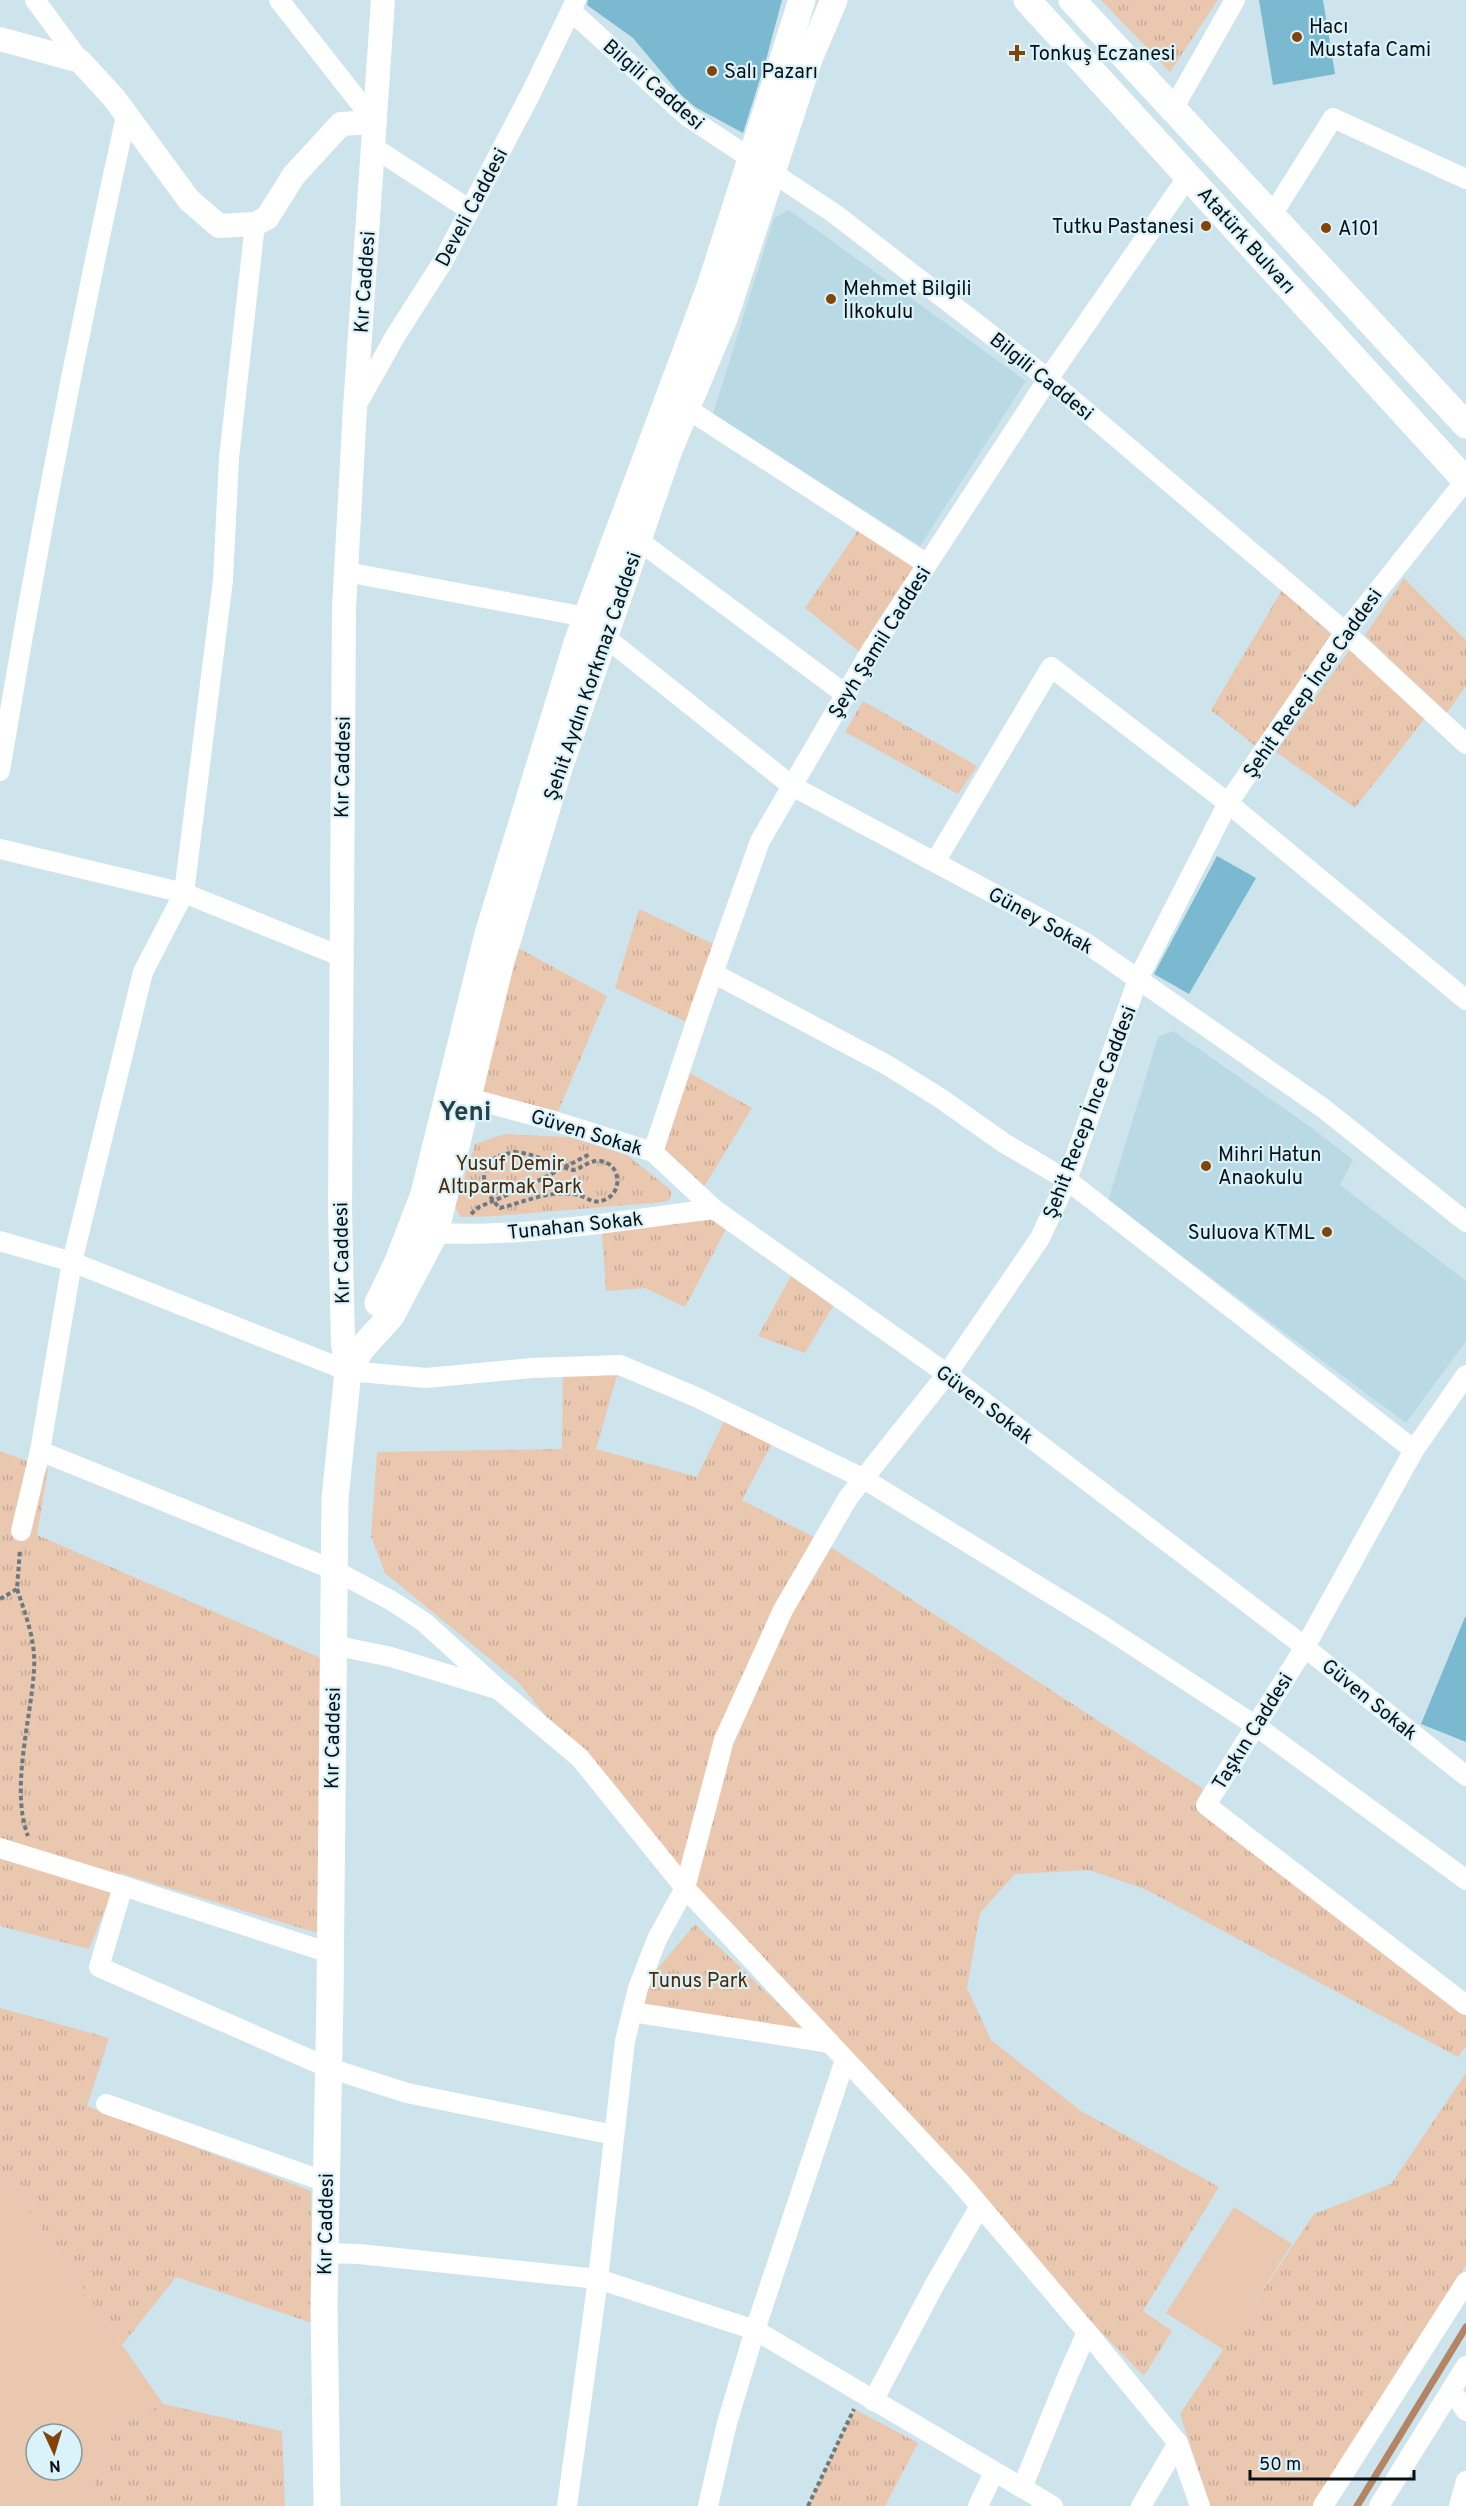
<svg xmlns="http://www.w3.org/2000/svg" width="1466" height="2506" font-family="Overpass,sans-serif">
  <style>
    .built { fill: #b9d9e5 }
    .grass { fill: url(#grass-tufts) }
    .pitch { fill: #eac7af; fill-rule: evenodd }
    .lines { fill: none; stroke-linecap: round; stroke-linejoin: round }
    .stream { stroke: #b38565; stroke-width: 7 }
    .building { fill: #7ab9cf }
    .path { stroke: #6a7a80; stroke-width: 4; stroke-dasharray: 4.5 3; stroke-linecap: butt }
    .minor { stroke: #fff; stroke-width: 20 }
    .tertiary { stroke: #fff; stroke-width: 24 }
    .secondary { stroke: #fff; stroke-width: 27 }
    .poi-dot { fill: #834407; stroke: #daf2fa; stroke-width: 2 }
    .labels { text-anchor: middle; stroke-width: 4.5; stroke-linejoin: round; paint-order: stroke }
    .poi-label { font-size: 20px; fill: #081013; stroke: #daf2fa; text-anchor: start }
    .street-label { font-size: 20px; fill: #081013; stroke: #daf2fa }
    .park-label { font-size: 20px; fill: #522700; stroke: #daf2fa }
    .district-label { font-size: 26px; font-weight: bold; fill: #2b3f46; stroke: #daf2fa }
  </style>
  <defs>
    <pattern id="grass-tufts" width="24" height="20" patternUnits="userSpaceOnUse" patternTransform="scale(1.5)"><rect width="24" height="20" fill="#eac7af"/><path d="M3 7l-1-3M5 7V3M7 7l1-3M15 17l-1-3M17 17v-4M19 17l1-3" fill="none" stroke="#c7aa96"/></pattern>
  </defs>
  <rect width="100%" height="100%" fill="#cde4ed"/>
  <g class="built">
    <path d="M789,210L1026,381L920,546L713,414L774,218Z"/>
    <path d="M1173,1031L1316,1131L1353,1160L1340,1185L1466,1281V1341L1406,1423L1108,1201L1158,1037Z"/>
  </g>
  <g class="grass">
    <path d="M1101,0H1218L1170,72Z"/>
    <path d="M863,523L927,564L867,658L805,608Z"/>
    <path d="M1404,578L1466,640V686L1446,714L1365,635Z"/>
    <path d="M1282,590L1332,635L1255,746L1211,710Z"/>
    <path d="M1351,648L1426,717L1355,808L1276,752Z"/>
    <path d="M863,701L977,766L958,794L845,732Z"/>
    <path d="M639,909L722,948L695,1026L615,988Z"/>
    <path d="M507,942L607,996L554,1121L469,1098Z"/>
    <path d="M681,1068L752,1108L699,1195L653,1152Z"/>
    <path d="M505,1134L569,1137L627,1155L671,1190V1199L664,1202L495,1216L461,1217L455,1207L475,1144Z"/>
    <path d="M712,1216L726,1229L685,1307L645,1288L606,1291L602,1232Z"/>
    <path d="M791,1276L833,1306L805,1353L758,1336Z"/>
    <path d="M620,1365L596,1449L697,1477L728,1413L776,1436L742,1500L823,1542L1202,1788L1206,1805L1466,2005V2046L1458,2057L1145,1889L1089,1870L1015,1874L980,1913L967,1988L991,2040L1081,2111L1219,2187L1143,2311L1172,2331L1144,2376L993,2221L685,1888L519,1683L385,1573L371,1536L377,1452L562,1449L563,1367Z"/>
    <path d="M0,1451L48,1469L37,1535L323,1659L317,1933L120,1873L89,1949L0,1926Z"/>
    <path d="M695,1924L814,2038L639,2010L654,1973Z"/>
    <path d="M0,2008L109,2038L87,2106L311,2191L312,2323L176,2277L122,2345L0,2169Z"/>
    <path d="M1466,2073V2265L1315,2506H1210L1180,2414L1314,2214L1391,2184Z"/>
    <path d="M163,2404L282,2431L285,2506H88L104,2454L115,2428Z"/>
    <path d="M854,2409L918,2443L885,2506H808Z"/>
  </g>
  <g class="pitch">
    <path d="M0,2169L163,2404L115,2428L104,2454L88,2506H0ZM36,2434H72V2470H36Z"/>
    <path d="M1234,2207L1292,2244L1224,2350L1166,2313Z"/>
  </g>
  <g class="lines">
    <path class="stream" d="M1357,2506L1466,2327"/>
  </g>
  <g class="building">
    <path d="M588,0H782L766,60L743,133L695,107L680,94L633,38L587,5Z"/>
    <path d="M1259,0H1323L1335,74L1273,85Z"/>
    <path d="M1217,856L1256,878L1189,994L1154,974Z"/>
    <path d="M1465,1617H1466V1742L1421,1724Z"/>
  </g>
  <g class="lines">
    <g class="path">
      <path d="M514,1152C535,1153 552,1165 573,1170C583,1168 589,1160 599,1161C621,1162 624,1193 604,1200C593,1205 587,1197 578,1195C550,1189 525,1202 500,1208C486,1196 475,1169 495,1158C500,1155 507,1154 514,1152Z"/>
      <path d="M471,1214L479,1207L530,1185L590,1154"/>
      <path d="M17,1589C26,1616 36,1641 34,1670C31,1720 10,1789 28,1836"/>
      <path d="M0,1599L17,1589L20,1549"/>
      <path d="M808,2506L854,2409"/>
    </g>
    <g class="minor">
      <path d="M35,0L80,61"/>
      <path d="M279,0L375,122"/>
      <path d="M571,11L688,117L835,214L1048,379L1337,625L1466,744"/>
      <path d="M1173,109L1235,0"/>
      <path d="M373,147L470,210"/>
      <path d="M1272,215L1333,118L1466,179"/>
      <path d="M356,406L396,335L442,263L532,91L576,0"/>
      <path d="M686,408L927,564"/>
      <path d="M638,540L845,694"/>
      <path d="M346,572L586,617"/>
      <path d="M605,637L792,786L1086,943L1323,1108L1466,1222"/>
      <path d="M0,771C36,551 78,333 126,116"/>
      <path d="M0,849L184,893L340,956"/>
      <path d="M935,862L1051,667L1228,803L1466,1000"/>
      <path d="M713,973L887,1065L940,1098L1004,1143L1067,1180L1414,1450"/>
      <path d="M469,1098L554,1121L653,1152L714,1209L947,1374L1292,1637L1466,1776"/>
      <path d="M653,1152L700,1010L760,841L872,649L1048,379L1189,175"/>
      <path d="M435,1233C527,1238 623,1220 714,1209"/>
      <path d="M0,1241L72,1262L348,1371L426,1378L532,1368L620,1365L696,1397L864,1479L1100,1624L1256,1726L1466,1880"/>
      <path d="M1466,1375L1414,1450L1305,1647L1206,1805L1466,2005"/>
      <path d="M40,1451L334,1570L392,1601L424,1622L499,1690L580,1758L685,1888L959,2181L1087,2332L1178,2443L1200,2506"/>
      <path d="M21,1531L40,1451L72,1262L143,972L184,893L223,580L229,458L255,224"/>
      <path d="M333,1645L391,1657L493,1688"/>
      <path d="M0,1848L123,1886"/>
      <path d="M330,1953L123,1886L99,1967L329,2068L407,2093L614,2135"/>
      <path d="M632,2012L830,2043"/>
      <path d="M106,2104L326,2182"/>
      <path d="M325,2253L359,2254L598,2279L755,2330L1053,2506"/>
      <path d="M1451,2390L1466,2411"/>
      <path d="M873,2401L935,2284L980,2206"/>
      <path d="M1022,2488L1068,2375L1087,2332"/>
      <path d="M567,2506L598,2279L625,2041L638,1988L657,1939L685,1888L724,1740L783,1610L848,1498L947,1374L1040,1238L1067,1180L1138,979L1228,803L1345,632L1465,481"/>
      <path d="M708,2506L727,2423L755,2330L845,2060"/>
      <path d="M978,2506L994,2472"/>
      <path d="M1141,2506L1178,2443"/>
      <path d="M1323,2506L1466,2282"/>
      <path d="M1379,2506L1466,2366"/>
      <path d="M1459,2506L1466,2481"/>
    </g>
    <g class="tertiary">
      <path d="M0,39L80,61L114,98L189,200L219,226L255,224L267,218L294,175L341,124L375,122"/>
      <path d="M348,1371L343,1344L340,1209L344,608L355,408L383,0"/>
    </g>
    <g class="secondary">
      <path d="M1027,0L1466,481"/>
      <path d="M1072,0L1466,425"/>
      <path d="M378,1303L397,1264L424,1194L488,934L577,643L710,287L802,0"/>
      <path d="M327,2506L324,2305L330,1997L335,1499L348,1371L361,1349L391,1316L435,1233L500,965L558,771L669,450L725,316L809,59L834,0"/>
    </g>
  </g>
  <g class="poi-dot">
    <circle cx="1297" cy="37" r="6"/>
    <path d="M1014 44h6v6h6v6h-6v6h-6v-6h-6v-6h6z"/>
    <circle cx="712" cy="71" r="6"/>
    <circle cx="1206" cy="226" r="6"/>
    <circle cx="1326" cy="228" r="6"/>
    <circle cx="831" cy="299" r="6"/>
    <circle cx="1206" cy="1166" r="6"/>
    <circle cx="1327" cy="1232" r="6"/>
  </g>
  <g class="labels">
    <g class="poi-label">
      <text x="1309" y="33">Hacı<tspan x="1309" dy="23">Mustafa Cami</tspan></text>
      <text x="1029" y="60">Tonkuş Eczanesi</text>
      <text x="724" y="78">Salı Pazarı</text>
      <text x="1194" y="233" text-anchor="end">Tutku Pastanesi</text>
      <text x="1338" y="235">A101</text>
      <text x="843" y="295">Mehmet Bilgili<tspan x="843" dy="23">İlkokulu</tspan></text>
      <text x="1218" y="1161">Mihri Hatun<tspan x="1218" dy="23">Anaokulu</tspan></text>
      <text x="1315" y="1239" text-anchor="end">Suluova KTML</text>
    </g>
    <g class="street-label">
      <text transform="translate(654 84) rotate(41)" y="7">Bilgili Caddesi</text>
      <text transform="translate(471 207) rotate(-62)" y="7">Develi Caddesi</text>
      <text transform="translate(1247 240) rotate(48)" y="7">Atatürk Bulvarı</text>
      <text transform="translate(364 282) rotate(-86)" y="7">Kır Caddesi</text>
      <text transform="translate(1042 376) rotate(39)" y="7">Bilgili Caddesi</text>
      <text transform="translate(879 642) rotate(-58)" y="7">Şeyh Şamil Caddesi</text>
      <text transform="translate(592 676) rotate(-71)" y="7">Şehit Aydın Korkmaz Caddesi</text>
      <text transform="translate(1312 683) rotate(-55)" y="7">Şehit Recep İnce Caddesi</text>
      <text transform="translate(342 767) rotate(-89)" y="7">Kır Caddesi</text>
      <text transform="translate(1041 920) rotate(29)" y="7">Güney Sokak</text>
      <text transform="translate(1089 1112) rotate(-69)" y="7">Şehit Recep İnce Caddesi</text>
      <text transform="translate(587 1132) rotate(17)" y="7">Güven Sokak</text>
      <text transform="translate(575 1225) rotate(-6)" y="7">Tunahan Sokak</text>
      <text transform="translate(341 1253) rotate(-91)" y="7">Kır Caddesi</text>
      <text transform="translate(985 1404) rotate(37)" y="7">Güven Sokak</text>
      <text transform="translate(1370 1699) rotate(39)" y="7">Güven Sokak</text>
      <text transform="translate(1252 1731) rotate(-58)" y="7">Taşkın Caddesi</text>
      <text transform="translate(332 1738) rotate(-89)" y="7">Kır Caddesi</text>
      <text transform="translate(325 2224) rotate(-89)" y="7">Kır Caddesi</text>
    </g>
    <g class="park-label">
      <text x="510" y="1170">Yusuf Demir<tspan x="510" dy="23">Altıparmak Park</tspan></text>
      <text x="698" y="1987">Tunus Park</text>
    </g>
    <g class="district-label">
      <text x="465" y="1120">Yeni</text>
    </g>
  </g>
  <g transform="translate(54 2452) rotate(176)"><circle r="28" fill="#daf2fa" stroke="#86989e" stroke-width="1.5"/>
  <path d="M0-4.5L10 22L0 15L-10 22Z" fill="#834407"/>
  <text y="-9" font-size="16" font-weight="bold" text-anchor="middle" fill="#081013">N</text>
  </g>
  <path d="M1250 2470v9h164v-9" fill="none" stroke="#081013" stroke-width="3"/>
  <text x="1259" y="2470" font-size="18" fill="#081013" stroke="#daf2fa" stroke-width="4.5" paint-order="stroke">50 m</text>
</svg>
